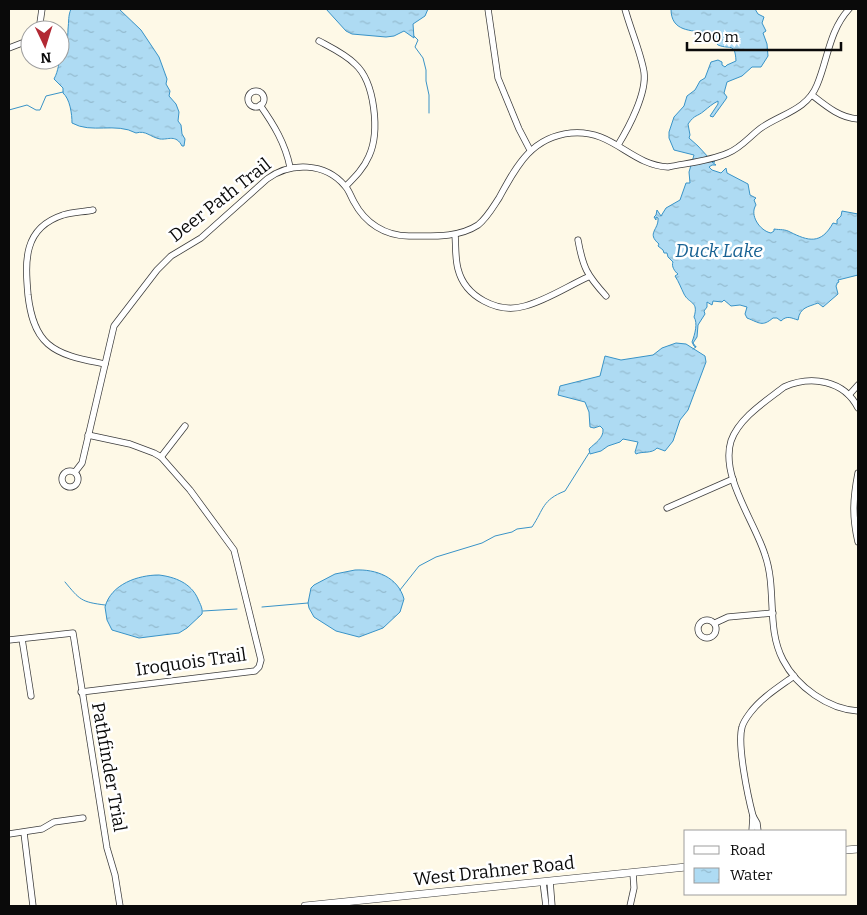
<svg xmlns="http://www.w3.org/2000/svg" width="867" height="915" font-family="Bitter,serif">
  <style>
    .water { fill: url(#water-ripples); stroke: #3993c7 }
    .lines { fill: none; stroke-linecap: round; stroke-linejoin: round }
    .stream { stroke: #3993c7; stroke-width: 1 }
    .minor-casing { stroke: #3d3d3d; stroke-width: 7 }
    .tertiary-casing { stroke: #3d3d3d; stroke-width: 8 }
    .minor { stroke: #fff; stroke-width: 5.5 }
    .tertiary { stroke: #fff; stroke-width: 7 }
    .labels { text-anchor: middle; stroke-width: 5; stroke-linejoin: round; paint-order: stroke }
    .street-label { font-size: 18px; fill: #0a0a0a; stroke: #fff }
    .water-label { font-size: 19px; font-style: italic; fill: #1a6394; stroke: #fff }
  </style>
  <defs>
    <pattern id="water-ripples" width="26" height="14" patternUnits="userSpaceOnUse" patternTransform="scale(1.25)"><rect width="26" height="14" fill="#aedbf3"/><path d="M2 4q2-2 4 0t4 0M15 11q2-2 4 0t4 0" fill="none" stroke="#94bbcf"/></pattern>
  </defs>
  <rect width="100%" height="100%" fill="#fef9e7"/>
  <g class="water">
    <path d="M71,9H119L141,30L159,57L167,79L166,84L170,91L169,96L176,104L179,112L178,121L181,125L182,134L185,139L184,146H182C176,134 168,140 160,139C150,137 146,130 136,133C116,122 91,134 72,123C72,114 70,99 63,93V88L54,79C59,70 58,62 62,56C66,48 68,39 68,29C69,21 68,16 71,9Z"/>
    <path d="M326,9H428L425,16L413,24L414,38L404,31L394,36L386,37L352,34L346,31Z"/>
    <path d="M671,9H755L758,14L764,17L762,23L766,31L763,33L767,44L768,56L761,67H752L742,76L727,82L724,93L727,97L726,99L713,117L710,116L718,104V101C712,104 709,107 704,111C697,117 695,114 688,124L690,135L689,138L698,146L709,158L715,162H712L716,165H712L709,167L712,170L721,173L726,168L727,173L748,184L750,195L756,198L754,200L756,205C749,215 760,231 771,233L774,231V229C780,230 785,229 790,232C808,241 821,245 833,223L837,224V220L841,216L842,211L858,214V275L838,280L839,282L837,283V284L836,286L838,294L823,307L818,303C808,307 800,307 798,320C791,318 787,315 781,321L777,318H773C762,327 760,323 747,318L745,314L747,307L740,305L731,306L724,300L722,302L713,301L712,305L707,302V307L704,311L705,314L698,325L697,337L693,343L696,347L694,346L692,342C695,334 698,323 694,317C699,301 689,304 684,294C681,288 679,282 675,276L678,274C675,272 671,266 673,262L668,257L667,253H664L663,250L658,246L659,244C646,233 659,230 658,218L656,217V220L654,217L656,215L657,210L661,216L666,208L680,200L686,183H690L689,172L694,155L674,150L669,138V132L674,117L684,106L687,96L695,90L700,81L705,78L711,62L718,60L722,62V65L725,67L727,65L736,61C735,42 730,50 718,45L707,33C691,30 671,32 671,9Z"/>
    <path d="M676,343L686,344L705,356L706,362L688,410L680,420L673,441L665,451L657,448C652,454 642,451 636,454L635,452L638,442L623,439L620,442L608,446L601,451L590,454L589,449C595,443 604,438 603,429L600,426L594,428L590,427L589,412L585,402L558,395L560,386L600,376L605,356L621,360L653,355L662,348Z"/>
    <path d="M355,570C376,569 398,577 404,599L400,612L383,628L359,637L336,631L314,617L309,608L308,603L311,588L314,585L335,574Z"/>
    <path d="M159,575C175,577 191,583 198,599C200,604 203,608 202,614L187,628L179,633L139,638L112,630L107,620L105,607C111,584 138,575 159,575Z"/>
  </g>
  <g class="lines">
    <g class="stream">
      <path d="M414,36L418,40L415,47L423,58L426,70V81L429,95V113"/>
      <path d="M9,110L27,105L36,110H40L46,96L63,92"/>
      <path d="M693,349L696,347"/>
      <path d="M65,582C80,600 81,602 105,605"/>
      <path d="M400,590L419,566L436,557L482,543L495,536L512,532L517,529L532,527C544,509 542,500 565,491L589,453"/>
      <path d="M262,607L308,603"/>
      <path d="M203,611L237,609"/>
    </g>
    <defs>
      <g id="minor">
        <path d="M488,9L498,78L519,129L530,150"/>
        <path d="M36,30L40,23L42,9"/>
        <path d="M319,41C332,48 345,54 355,64C375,82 380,132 369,156C364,168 355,177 346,186"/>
        <path d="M9,48L22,43L30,38"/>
        <circle cx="256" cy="99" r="8"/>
        <path d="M812,95C826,106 840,118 858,119"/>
        <path d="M260,105C274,125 285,143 290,167"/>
        <path d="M618,145C629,127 647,93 644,72C641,53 630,28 625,9"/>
        <path d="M93,210C84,212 73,212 63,215C23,228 25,261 28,295C30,312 34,332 48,344C63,357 86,360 105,364"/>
        <path d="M455,235C456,246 455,258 458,269C465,297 498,314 525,306C547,300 568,286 588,277"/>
        <path d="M578,240C583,268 587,275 606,296"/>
        <path d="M849,395L858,385"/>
        <path d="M858,408C844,380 811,375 784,387C766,401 739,418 731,441C720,476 755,522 765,555C777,589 766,628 783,660C797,687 828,709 858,711"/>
        <path d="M161,457L185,426"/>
        <circle cx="70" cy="479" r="8"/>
        <path d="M75,472L82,463L114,326L157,270L171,256L201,238L267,179C290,162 325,162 345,186C349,190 351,197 354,202C365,223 385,236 409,236C432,236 458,238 478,225C487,218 493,207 499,198C516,167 531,137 571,133C613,129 630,165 668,167C688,163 710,161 728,153C741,148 750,136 761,128C781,114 807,110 817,85C828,59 829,31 849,9"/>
        <path d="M858,473C853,499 852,516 858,542"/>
        <path d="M667,508L733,479"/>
        <circle cx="707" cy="629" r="9"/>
        <path d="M715,623L728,617L773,613"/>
        <path d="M22,639L31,696"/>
        <path d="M9,640L73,633L107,848L115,875L120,906"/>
        <path d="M81,692L255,671L259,667L261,660L234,550L190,490L161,457L154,453L130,444L88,435"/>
        <path d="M753,816C748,797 737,745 742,727C743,723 747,717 750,713C761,698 779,687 794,676"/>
        <path d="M752,831L753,816L757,823L758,831"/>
        <path d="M24,833L33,906"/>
        <path d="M9,834L42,829L54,822L83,818"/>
        <path d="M550,881L552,906"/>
        <path d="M543,882L546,906"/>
        <path d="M630,906L634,888L633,873"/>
      </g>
      <g id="tertiary">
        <path d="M846,850L858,849"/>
        <path d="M305,906L686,867"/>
      </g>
    </defs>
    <use href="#minor" class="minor-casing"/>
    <use href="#tertiary" class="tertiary-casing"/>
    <use href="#minor" class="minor"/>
    <use href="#tertiary" class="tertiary"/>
  </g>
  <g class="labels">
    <g class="street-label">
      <text transform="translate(220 200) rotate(-38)" y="6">Deer Path Trail</text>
      <text transform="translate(191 662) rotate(-8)" y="6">Iroquois Trail</text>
      <text transform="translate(109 767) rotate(80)" y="6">Pathfinder Trial</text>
      <text transform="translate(494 871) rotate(-6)" y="6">West Drahner Road</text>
    </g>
    <g class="water-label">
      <text x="719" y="257">Duck Lake</text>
    </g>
  </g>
  <rect width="867" height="915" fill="none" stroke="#0a0a0a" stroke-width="20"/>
  <rect x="684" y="830" width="162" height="65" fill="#ffffff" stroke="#9d9d9d"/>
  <rect x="694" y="846" width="25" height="8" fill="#ffffff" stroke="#9d9d9d"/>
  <text x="730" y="855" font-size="15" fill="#0a0a0a">Road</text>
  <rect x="694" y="868" width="25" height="15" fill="url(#water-ripples)" stroke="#9d9d9d"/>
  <text x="730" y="880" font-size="15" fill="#0a0a0a">Water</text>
  <g transform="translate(45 45) rotate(176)"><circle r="24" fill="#ffffff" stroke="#9d9d9d"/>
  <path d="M0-4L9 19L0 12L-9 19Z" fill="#b22934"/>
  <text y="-8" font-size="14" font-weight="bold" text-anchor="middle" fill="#0a0a0a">N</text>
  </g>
  <path d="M687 42v8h154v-8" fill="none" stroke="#0a0a0a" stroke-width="2.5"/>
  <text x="694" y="42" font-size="15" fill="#0a0a0a" stroke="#ffffff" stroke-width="4" paint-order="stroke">200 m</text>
</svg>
